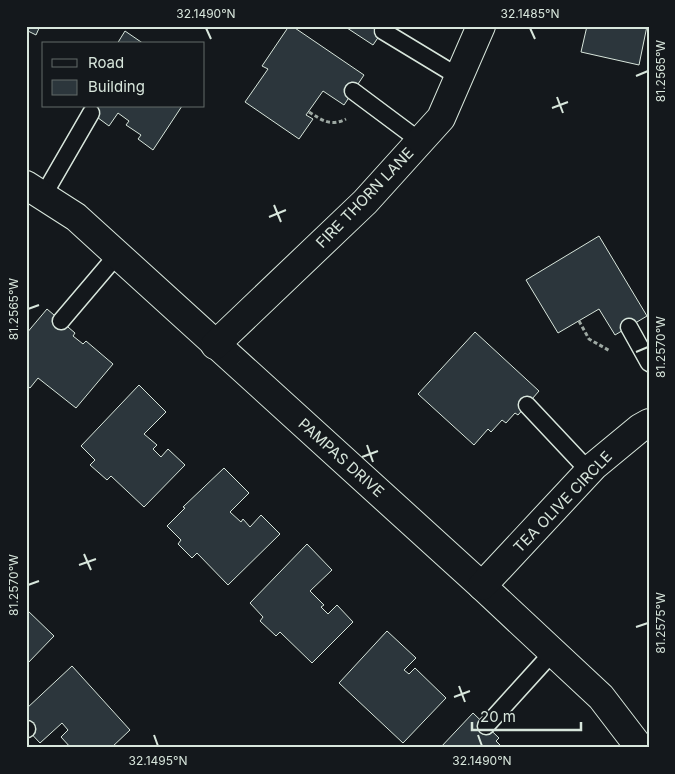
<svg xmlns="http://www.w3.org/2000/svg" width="675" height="774" font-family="Inter,sans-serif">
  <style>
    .building { fill: #2c363c; stroke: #d8e6dc }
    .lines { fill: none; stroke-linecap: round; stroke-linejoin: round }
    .service-casing { stroke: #d8e6dc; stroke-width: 19 }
    .minor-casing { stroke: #d8e6dc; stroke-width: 30 }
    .path { stroke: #9da8a2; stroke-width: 3; stroke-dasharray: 4 2.5; stroke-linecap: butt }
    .service { stroke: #14181c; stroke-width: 16 }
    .minor { stroke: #14181c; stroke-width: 28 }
    .ticks { fill: none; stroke: #d8e6dc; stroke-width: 2 }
    .labels { text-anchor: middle; stroke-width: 4; stroke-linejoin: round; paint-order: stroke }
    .street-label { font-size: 15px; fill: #d8e6dc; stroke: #14181c }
    .neatline { fill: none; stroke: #d8e6dc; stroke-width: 2 }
    .ticks-label { font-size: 12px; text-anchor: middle; fill: #d8e6dc }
  </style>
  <rect width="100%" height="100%" fill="#14181c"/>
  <g class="building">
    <path d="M26,26H40L36,35L26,30Z"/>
    <path d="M289,26H292L364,75L344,105L323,91L306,115L313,119L299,139L245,102L268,69L262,66Z"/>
    <path d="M344,26H386L373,45Z"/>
    <path d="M647,26L639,65L581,52L587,26Z"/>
    <path d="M125,31L144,44H117Z"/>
    <path d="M82,106H182L153,150L138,139L141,135L126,125L129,121L118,113L109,126Z"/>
    <path d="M599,236L647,316L615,335L599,309L558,333L526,280Z"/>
    <path d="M47,309L75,333L73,336L83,344L86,341L113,364L76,408L38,378L30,388L26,385V334Z"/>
    <path d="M475,332L539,391L518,415L515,413L506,423L502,420L491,432L488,429L474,445L418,394Z"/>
    <path d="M139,385L166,412L144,434L157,445L153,449L161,457L168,449L185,465L144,507L111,476L107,480L90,465L95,460L81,446Z"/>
    <path d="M224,468L249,493L230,512L241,522L243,519L250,527L261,515L280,534L228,585L197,553L192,558L178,544L181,540L167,526L185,508L183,507Z"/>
    <path d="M307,544L332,570L310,591L324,605L321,607L328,614L337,605L353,622L312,663L280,632L276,636L260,621L263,617L250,603Z"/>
    <path d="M26,609L54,636L26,665Z"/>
    <path d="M387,631L416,658L404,670L409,674L415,668L446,698L403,743L339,683Z"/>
    <path d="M72,666L130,730L111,748H71L61,737L68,730L62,723L40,743L26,728V709Z"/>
    <path d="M473,713L499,738L496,741L503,748H440Z"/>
  </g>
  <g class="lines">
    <defs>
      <g id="service">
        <path d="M383,31L459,77"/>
        <path d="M353,91L420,141"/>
        <path d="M43,196L91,113"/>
        <path d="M61,321L117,255"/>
        <path d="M629,327L649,363"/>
        <path d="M527,405L589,471"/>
        <path d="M486,726L553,652"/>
        <path d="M26,729H27"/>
      </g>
      <g id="minor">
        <path d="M26,185L76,217L482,586L601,697L640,748"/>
        <path d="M215,345L365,202L441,118L481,26"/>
        <path d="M482,586L594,466L640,428L649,423"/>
      </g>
    </defs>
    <use href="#service" class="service-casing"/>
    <use href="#minor" class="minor-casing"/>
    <g class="path">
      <path d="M586,26L587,27"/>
      <path d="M309,112C322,120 330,127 346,119"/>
      <path d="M579,321L589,339L610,351"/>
    </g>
    <use href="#service" class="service"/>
    <use href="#minor" class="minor"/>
  </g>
  <path class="ticks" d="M206,28L211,39M530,28L535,39M636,76L648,71M557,97L563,113M552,108L568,102M274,205L281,222M269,217L286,210M28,309L39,305M636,352L648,347M367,445L373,462M362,457L378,451M84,554L91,570M79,565L96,559M28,585L39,581M636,627L648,623M459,686L465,702M454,697L470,691M154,735L158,746M478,735L482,746"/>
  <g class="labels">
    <g class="street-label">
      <text transform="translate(365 198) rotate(-46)" y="5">FIRE THORN LANE</text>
      <text transform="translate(341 458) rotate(42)" y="5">PAMPAS DRIVE</text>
      <text transform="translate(563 502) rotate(-46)" y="5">TEA OLIVE CIRCLE</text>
    </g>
  </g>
  <rect width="675" height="774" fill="none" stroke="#14181c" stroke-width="55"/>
  <rect x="42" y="42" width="162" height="65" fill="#14181c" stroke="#626a69"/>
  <rect x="52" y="59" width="25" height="8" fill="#14181c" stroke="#626a69"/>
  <text x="88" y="68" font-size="15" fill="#d8e6dc">Road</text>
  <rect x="52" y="80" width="25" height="15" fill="#2c363c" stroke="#626a69"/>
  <text x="88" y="92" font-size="15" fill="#d8e6dc">Building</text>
  <path d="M472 722v8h109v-8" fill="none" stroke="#d8e6dc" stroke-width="2.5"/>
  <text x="480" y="722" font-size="15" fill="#d8e6dc" stroke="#14181c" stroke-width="4" paint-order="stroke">20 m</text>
  <rect x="28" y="28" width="620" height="718" class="neatline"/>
  <g class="ticks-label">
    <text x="206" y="18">32.1490°N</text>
    <text x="530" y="18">32.1485°N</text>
    <text transform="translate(661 71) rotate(-90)" y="4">81.2565°W</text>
    <text transform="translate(14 309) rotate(-90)" y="4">81.2565°W</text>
    <text transform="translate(661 347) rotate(-90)" y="4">81.2570°W</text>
    <text transform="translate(14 585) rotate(-90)" y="4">81.2570°W</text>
    <text transform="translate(661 623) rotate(-90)" y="4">81.2575°W</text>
    <text x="158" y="765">32.1495°N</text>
    <text x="482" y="765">32.1490°N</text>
  </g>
</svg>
